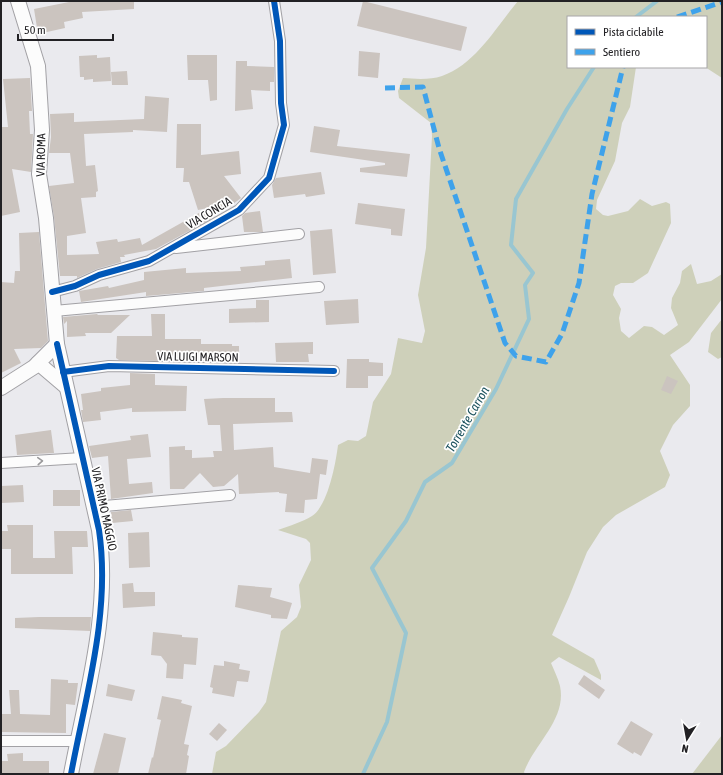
<svg xmlns="http://www.w3.org/2000/svg" width="723" height="775" font-family="'Asap Condensed',sans-serif">
  <style>
    .green { fill: #ced0ba }
    .lines { fill: none; stroke-linecap: round; stroke-linejoin: round }
    .stream { stroke: #99c6d1; stroke-width: 4 }
    .building { fill: #cbc4bf }
    .street-casing { stroke: #a2a1a5; stroke-width: 12 }
    .secondary-casing { stroke: #a2a1a5; stroke-width: 16 }
    .street { stroke: #fcfcfc; stroke-width: 10 }
    .secondary { stroke: #fcfcfc; stroke-width: 14 }
    .quiet { stroke: #3ea2eb; stroke-width: 5; stroke-dasharray: 10 5; stroke-linecap: butt }
    .cycleway-casing { stroke: #fff; stroke-width: 8 }
    .cycleway { stroke: #0057b8; stroke-width: 6 }
    .oneway { stroke: #9a999b }
    .labels { text-anchor: middle; stroke-width: 3.5; stroke-linejoin: round; paint-order: stroke }
    .street-label { font-size: 12px; fill: #222124; stroke: #fff }
    .water-label { font-size: 13px; font-style: italic; fill: #1b525d; stroke: #fff }
  </style>
  <rect width="100%" height="100%" fill="#eaeaee"/>
  <g class="green">
    <path d="M518,1H722V78L705,67H706V17H568V67H636L630,107L622,123L615,161L597,200L596,209L603,215L608,216L628,211L640,199L652,206L666,202L670,204L671,223L648,273L633,283H621L615,286L613,295L621,309L619,318L621,331L629,338L644,326L652,327L664,335L678,325L671,308L672,298L680,283L682,271L691,264L697,284L711,281L722,274V299L689,342L670,355L690,385V406L673,425L660,451L670,475L665,487L616,515L603,527L587,552L569,597L552,635L594,659L601,675V680L559,657L551,663C554,670 558,678 560,686C567,719 534,744 524,772L525,774H212L216,752L226,746L259,712L266,702L281,631L297,617L301,607L299,585L311,560L310,543L306,539L278,530C289,526 302,522 312,516C328,506 336,462 338,445L348,440L358,441L366,436L373,402L391,374L398,338L422,343L425,331L418,295L426,248L432,136L431,123L399,98L398,91L403,78C416,79 430,80 442,76C476,64 496,27 518,1Z"/>
    <path d="M722,319V357L718,359L708,352L711,333Z"/>
    <path d="M722,735V774H692Z"/>
  </g>
  <g class="lines">
    <g class="stream">
      <path d="M636,17L657,1"/>
      <path d="M363,774L387,722L406,633L372,568L406,521L425,482L452,463L496,389L529,319L525,285L533,273L511,245L516,199L567,109L594,67"/>
    </g>
  </g>
  <g class="building">
    <path d="M74,1H134V9L82,12L83,18L64,22L65,28L38,34L34,9Z"/>
    <path d="M363,1L467,27L461,51L357,26Z"/>
    <path d="M359,51L380,53L378,78L358,76Z"/>
    <path d="M97,55V58L110,57L111,81L93,82V79L84,80V77H80L79,56Z"/>
    <path d="M187,55H217V100L210,101L208,80H188Z"/>
    <path d="M236,61H247V66L274,67V82H270V91L251,90L253,109L235,111Z"/>
    <path d="M127,71L128,85H112L111,72Z"/>
    <path d="M30,78L32,111H29L30,134H33L31,172L12,169L20,212L1,216V127H8L3,79Z"/>
    <path d="M145,96L169,98L167,132L133,130V132L84,134L86,166L95,165L98,191L96,192V197L81,198L86,233L67,236V255L99,254L96,242L117,239L118,242L140,238L142,245L206,209L211,219L156,249L124,255L125,257H120L121,262L97,269L77,278V276H60L54,217L49,186L74,183L70,153H49L51,137L50,114L74,113V122L144,119Z"/>
    <path d="M177,124H201V155L239,151L241,174L224,176L241,198L233,204L231,202L219,210L217,206L198,210L189,182H183L184,168H176Z"/>
    <path d="M314,126L340,130L337,146L410,154L407,177L360,172V168L385,165V163L310,152Z"/>
    <path d="M321,172L325,194L306,197L305,194L274,198L272,185L276,178Z"/>
    <path d="M358,203L405,209L402,236L391,235V229L355,224Z"/>
    <path d="M260,211L263,232H244L242,216L245,213Z"/>
    <path d="M332,229L336,273L313,275L310,231Z"/>
    <path d="M39,232L48,341L41,348L14,349L21,363L1,373V282L14,283L15,271H20L19,233Z"/>
    <path d="M290,259L292,278L204,288V291L146,296V292L81,302L79,291L108,286L109,288L144,280V272L186,268V273L241,271L240,267L265,265V261Z"/>
    <path d="M358,299L359,323L326,325L324,301Z"/>
    <path d="M256,300H269V322L229,323V309L256,308Z"/>
    <path d="M97,314L98,315H130L111,333H85L86,336L67,337V321L64,324L63,317Z"/>
    <path d="M151,314H165V339H201V344H232V346H239V362L203,361V353L187,354V359L160,358V361L119,360L116,358L117,336H152Z"/>
    <path d="M313,342V354H308L309,362H276L275,343Z"/>
    <path d="M347,359H369V362L383,363V376H368V388H346Z"/>
    <path d="M130,373L155,374V385L187,386L186,411L132,412V408L100,412L101,420L83,422L81,410H83L81,394L101,391V388L130,385Z"/>
    <path d="M667,376L678,381L671,394L661,390Z"/>
    <path d="M223,398H275V412H292L293,422L233,424L234,450L273,447L274,467L310,473L312,458L328,460L326,475L320,474L317,499L305,500L304,513L285,512L287,494L279,493V492L239,494L238,474L224,486L213,487L200,473L184,489H170L169,447L185,446V450H192V458L214,457L213,451H222L220,425H208L204,399Z"/>
    <path d="M51,430L54,453L17,455L15,435Z"/>
    <path d="M148,434L151,457L127,459L129,484L152,482L153,493L111,499L108,456L92,458L89,446L131,440L130,436Z"/>
    <path d="M23,485L24,502L1,503V486Z"/>
    <rect x="53" y="490" width="27" height="16"/>
    <path d="M131,510L133,521L112,523L111,512Z"/>
    <path d="M7,525H33V558H55L54,531H87L88,547H72L73,574H11V549H1V531H8Z"/>
    <path d="M149,532L150,567L129,568L128,533Z"/>
    <path d="M133,583L134,592H155V606L123,608L122,584Z"/>
    <path d="M238,585L272,588L270,597L292,603L287,619L271,618V615L235,607Z"/>
    <path d="M39,617H91L90,631L15,628V618Z"/>
    <path d="M153,632L182,635V637L198,638L196,665L184,664L183,679L166,678L167,664L161,656L151,655Z"/>
    <path d="M224,661L240,664L239,669L250,671L248,682L237,681L234,697L212,693L213,688L210,687L214,665L224,666Z"/>
    <path d="M584,675L605,690L599,699L578,684Z"/>
    <path d="M51,679L68,680V683H78L75,705L66,704V733L1,732V714H11L9,690H19L20,714L50,715Z"/>
    <path d="M108,684L135,690L132,701L106,696Z"/>
    <path d="M162,696L182,700L181,703L192,706L184,744L189,745L187,755L189,756L186,774H148L152,757L153,758L159,729L161,720L157,719Z"/>
    <path d="M631,721L653,734L641,756L634,752L633,754L617,744Z"/>
    <path d="M219,723L227,730L217,741L209,734Z"/>
    <path d="M104,733L126,738L118,774H93Z"/>
    <path d="M23,753V761H49V774H1V761H8L7,754Z"/>
  </g>
  <g class="lines">
    <defs>
      <g id="street">
        <path d="M176,248L299,234"/>
        <path d="M52,292L75,286L99,275L149,261L239,210L269,178L284,125L281,103L280,41L274,1"/>
        <path d="M54,311L319,287"/>
        <path d="M63,372L109,366L334,371"/>
        <path d="M1,463L82,458"/>
        <path d="M93,507L230,495"/>
        <path d="M1,741H77"/>
      </g>
      <g id="secondary">
        <path d="M18,1L38,66L42,130L39,174L46,218L57,344L99,530C111,612 86,694 71,774"/>
        <path d="M38,363L65,386"/>
        <path d="M1,388L34,367L57,344"/>
      </g>
    </defs>
    <use href="#street" class="street-casing"/>
    <use href="#secondary" class="secondary-casing"/>
    <use href="#street" class="street"/>
    <use href="#secondary" class="secondary"/>
    <g class="quiet">
      <path d="M677,17L722,2"/>
      <path d="M385,88L423,87L439,148L505,343L516,356L546,362L562,334L579,283L592,194L623,67"/>
    </g>
    <defs>
      <g id="cycleway">
        <path d="M52,292L75,286L99,275L149,261L239,210L269,178L284,125L281,103L280,41L274,1"/>
        <path d="M57,344L99,530C111,612 86,694 71,774"/>
        <path d="M63,372L109,366L334,371"/>
      </g>
    </defs>
    <use href="#cycleway" class="cycleway-casing"/>
    <use href="#cycleway" class="cycleway"/>
  </g>
  <defs><path id="oneway-chevron" d="M-2-3.5L2.5 0L-2 3.5" fill="none" stroke-width="1.6" stroke-linecap="round" stroke-linejoin="round"/></defs>
  <use class="oneway" href="#oneway-chevron" transform="translate(40 461) rotate(-4)"/>
  <g class="labels">
    <g class="street-label">
      <text transform="translate(41 155) rotate(-89)" y="4">VIA ROMA</text>
      <text transform="translate(209 213) rotate(-31)" y="4">VIA CONCIA</text>
      <text transform="translate(198 357) rotate(1)" y="4">VIA LUIGI MARSON</text>
      <text transform="translate(104 509) rotate(78)" y="4">VIA PRIMO MAGGIO</text>
    </g>
    <g class="water-label">
      <text transform="translate(467 419) rotate(-60)" y="5">Torrente Carron</text>
    </g>
  </g>
  <rect width="723" height="775" fill="none" stroke="#222124" stroke-width="4"/>
  <rect x="567" y="16" width="140" height="52" fill="#ffffff" stroke="#a7a6a7"/>
  <rect x="575" y="29" width="20" height="6" fill="#0057b8" stroke="#a7a6a7"/>
  <text x="603" y="36" font-size="12" fill="#222124">Pista ciclabile</text>
  <rect x="575" y="49" width="20" height="6" fill="#3ea2eb" stroke="#a7a6a7"/>
  <text x="603" y="56" font-size="12" fill="#222124">Sentiero</text>
  <g transform="translate(687 739) rotate(191)" stroke="#ffffff" stroke-width="3" paint-order="stroke">
  <path d="M0-3L7 15L0 10L-7 15Z" fill="#222124"/>
  <text y="-6" font-size="11" font-weight="bold" text-anchor="middle" fill="#222124">N</text>
  </g>
  <path d="M18 34v6h95v-6" fill="none" stroke="#222124" stroke-width="2"/>
  <text x="24" y="34" font-size="12" fill="#222124" stroke="#ffffff" stroke-width="3" paint-order="stroke">50 m</text>
</svg>
